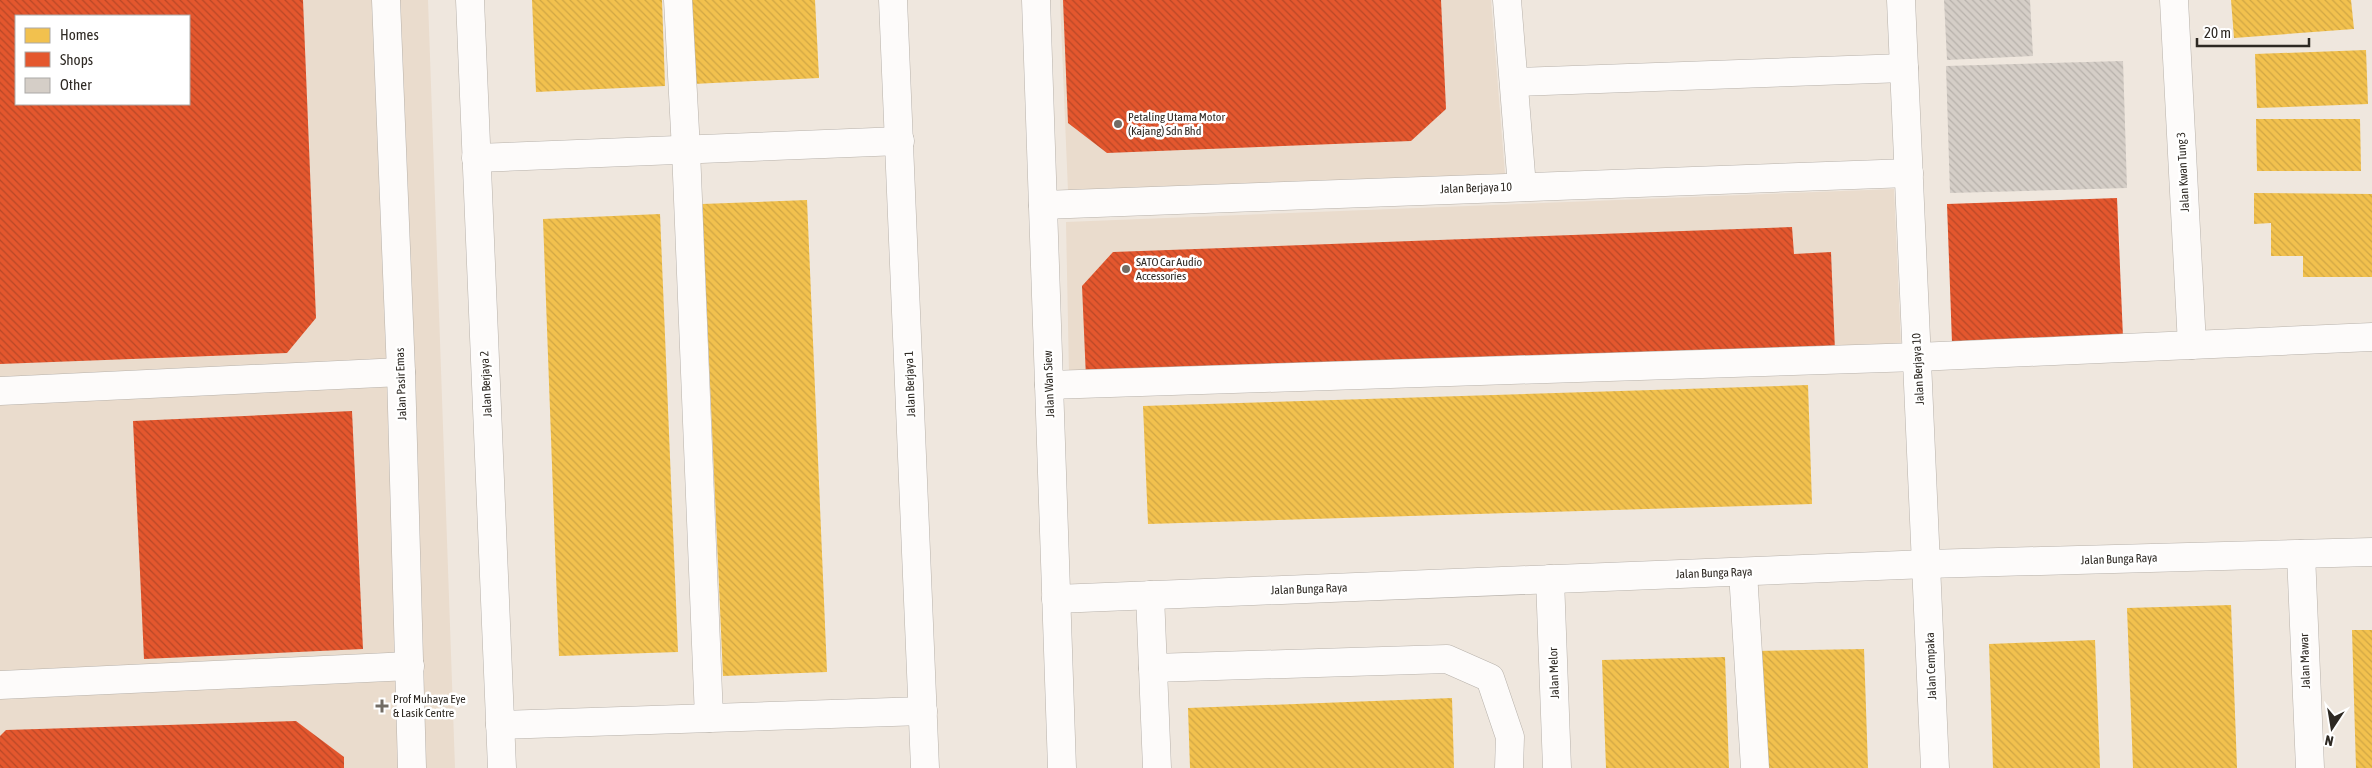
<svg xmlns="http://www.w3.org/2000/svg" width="2372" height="768" font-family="'Asap Condensed',sans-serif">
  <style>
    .built { fill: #eadccd; fill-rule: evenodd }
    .homes { fill: url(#homes-back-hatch) }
    .shops { fill: url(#shops-back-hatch); fill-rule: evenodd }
    .building { fill: url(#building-back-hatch) }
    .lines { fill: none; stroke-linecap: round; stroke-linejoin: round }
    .minor-casing { stroke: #b7b1aa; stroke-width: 29 }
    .minor { stroke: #fdfbfa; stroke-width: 28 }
    .poi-dot { fill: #726c64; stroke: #fff; stroke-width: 2 }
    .labels { text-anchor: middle; stroke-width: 5; stroke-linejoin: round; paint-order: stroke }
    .poi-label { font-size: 12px; fill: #2e2923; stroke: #fff; text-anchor: start }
    .street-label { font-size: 12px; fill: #2e2923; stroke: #fff }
  </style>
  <defs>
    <pattern id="homes-back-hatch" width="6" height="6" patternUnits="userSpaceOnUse" patternTransform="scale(1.25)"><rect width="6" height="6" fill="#f2c14e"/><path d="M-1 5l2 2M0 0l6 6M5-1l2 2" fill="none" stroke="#d0a644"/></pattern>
    <pattern id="shops-back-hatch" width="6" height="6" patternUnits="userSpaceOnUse" patternTransform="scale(1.25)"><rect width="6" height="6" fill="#e4572e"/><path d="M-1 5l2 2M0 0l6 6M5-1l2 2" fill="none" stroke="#b94827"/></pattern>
    <pattern id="building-back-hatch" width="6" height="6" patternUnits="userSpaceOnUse" patternTransform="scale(1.25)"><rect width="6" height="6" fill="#d5cec7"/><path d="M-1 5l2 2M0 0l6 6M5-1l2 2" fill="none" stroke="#b7b1ab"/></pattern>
  </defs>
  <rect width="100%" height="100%" fill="#efe7de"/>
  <g class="built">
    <path d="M0,0H428L455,768H0ZM16,16H189V104H16Z"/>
    <path d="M1060,0H1491L1505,174L1068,191Z"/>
    <path d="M1894,189L1901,347L1069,374L1066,222Z"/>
  </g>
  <g class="homes">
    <path d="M0,0H156L157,16H16V104H160L166,244L0,251Z"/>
    <path d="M532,0H662L665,86L536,92Z"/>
    <path d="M690,0H815L819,78L693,84Z"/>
    <path d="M2231,0H2351L2354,29L2234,38Z"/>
    <path d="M2366,50L2368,104L2257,108L2255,54Z"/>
    <path d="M2256,119H2360L2361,171H2257Z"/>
    <path d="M2254,193L2372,194V277H2303V256H2271V223L2254,224Z"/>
    <path d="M807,200L827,672L723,676L702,204Z"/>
    <path d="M660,214L678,652L559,656L543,219Z"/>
    <path d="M1808,385L1812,504L1148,524L1143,406Z"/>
    <path d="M2231,605L2237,768H2133L2127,608Z"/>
    <path d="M2352,630H2372V768H2356Z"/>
    <path d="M2095,640L2100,768H1993L1989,644Z"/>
    <path d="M1864,649L1868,768H1760L1757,651Z"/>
    <path d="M1725,657L1729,768H1606L1602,660Z"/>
    <path d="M1452,698L1454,768H1190L1188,708Z"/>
  </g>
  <g class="shops">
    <path d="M0,0H303L316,318L287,353L0,364ZM16,16H189V104H16Z"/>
    <path d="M1063,0H1441L1446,109L1411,141L1107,153L1068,123Z"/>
    <path d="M2117,198L2123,337L1952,343L1947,204Z"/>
    <path d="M1792,227L1794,254L1831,252L1835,351L1086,378L1082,286L1113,252Z"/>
    <path d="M352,411L363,649L144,659L133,421Z"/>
    <path d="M296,721L344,757V768H0V736L6,730Z"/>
  </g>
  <g class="building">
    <path d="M1944,0H2030L2033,56L1947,60Z"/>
    <path d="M2123,61L2127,188L1950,193L1946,66Z"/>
  </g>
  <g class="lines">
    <defs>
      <g id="minor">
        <path d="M386,0L401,372L412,768"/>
        <path d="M470,0L502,768"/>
        <path d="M678,0L686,150L709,718"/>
        <path d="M893,0L925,768"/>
        <path d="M1036,0L1062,768"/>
        <path d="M1507,0L1522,187"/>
        <path d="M1901,0L1935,768"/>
        <path d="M2174,0L2192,345"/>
        <path d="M1514,82L1904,68"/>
        <path d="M476,158L900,141"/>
        <path d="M1043,205L1909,173"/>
        <path d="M1049,385L1917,357L2372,337"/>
        <path d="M0,391L401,372"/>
        <path d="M2301,554L2310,768"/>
        <path d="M1743,572L1755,768"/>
        <path d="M1550,579L1557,768"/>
        <path d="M1150,595L1157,768"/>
        <path d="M1056,599L1927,564L2372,552"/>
        <path d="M1153,668L1447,659L1490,678L1510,737L1509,768"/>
        <path d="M0,685L410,666"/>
        <path d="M500,725L923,711"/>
      </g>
    </defs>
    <use href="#minor" class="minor-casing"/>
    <use href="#minor" class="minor"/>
  </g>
  <g class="poi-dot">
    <circle cx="1118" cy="124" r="5"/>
    <circle cx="1126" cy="269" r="5"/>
    <path d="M379.5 698.5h5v5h5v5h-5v5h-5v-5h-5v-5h5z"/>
  </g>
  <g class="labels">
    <g class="poi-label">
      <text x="1128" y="121">Petaling Utama Motor<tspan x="1128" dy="14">(Kajang) Sdn Bhd</tspan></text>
      <text x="1136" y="266">SATO Car Audio<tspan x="1136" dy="14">Accessories</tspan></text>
      <text x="393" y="703">Prof Muhaya Eye<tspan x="393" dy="14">&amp; Lasik Centre</tspan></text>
    </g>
    <g class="street-label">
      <text transform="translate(2183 172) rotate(-93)" y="4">Jalan Kwan Tung 3</text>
      <text transform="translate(1476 188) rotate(-2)" y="4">Jalan Berjaya 10</text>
      <text transform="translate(1918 369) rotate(-93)" y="4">Jalan Berjaya 10</text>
      <text transform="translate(401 384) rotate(-92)" y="4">Jalan Pasir Emas</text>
      <text transform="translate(486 384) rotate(-93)" y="4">Jalan Berjaya 2</text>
      <text transform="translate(910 384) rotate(-92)" y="4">Jalan Berjaya 1</text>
      <text transform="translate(1049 384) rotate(-92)" y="4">Jalan Wan Siew</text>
      <text transform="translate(2119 559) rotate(-2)" y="4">Jalan Bunga Raya</text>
      <text transform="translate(1714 573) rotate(-2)" y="4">Jalan Bunga Raya</text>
      <text transform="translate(1309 589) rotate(-2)" y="4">Jalan Bunga Raya</text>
      <text transform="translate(2305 661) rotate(-92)" y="4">Jalan Mawar</text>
      <text transform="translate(1931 666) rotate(-92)" y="4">Jalan Cempaka</text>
      <text transform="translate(1554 673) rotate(-92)" y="4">Jalan Melor</text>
    </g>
  </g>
  <rect x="15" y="15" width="175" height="90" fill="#ffffff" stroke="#aba9a7"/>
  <rect x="25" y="28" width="25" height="15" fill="#f2c14e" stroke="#aba9a7"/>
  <text x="60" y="40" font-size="15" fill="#2e2923">Homes</text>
  <rect x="25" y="52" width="25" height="15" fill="#e4572e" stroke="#aba9a7"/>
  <text x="60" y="65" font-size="15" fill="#2e2923">Shops</text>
  <rect x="25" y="78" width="25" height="15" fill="#d5cec7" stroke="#aba9a7"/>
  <text x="60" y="90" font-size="15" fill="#2e2923">Other</text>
  <g transform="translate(2332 728) rotate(192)" stroke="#ffffff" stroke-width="4" paint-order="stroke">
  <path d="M0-4L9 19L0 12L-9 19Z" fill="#2e2923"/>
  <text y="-8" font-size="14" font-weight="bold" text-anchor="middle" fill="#2e2923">N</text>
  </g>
  <path d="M2197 38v8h112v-8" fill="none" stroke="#2e2923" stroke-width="2.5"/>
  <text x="2204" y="38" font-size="15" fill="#2e2923" stroke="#ffffff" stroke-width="4" paint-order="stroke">20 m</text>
</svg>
